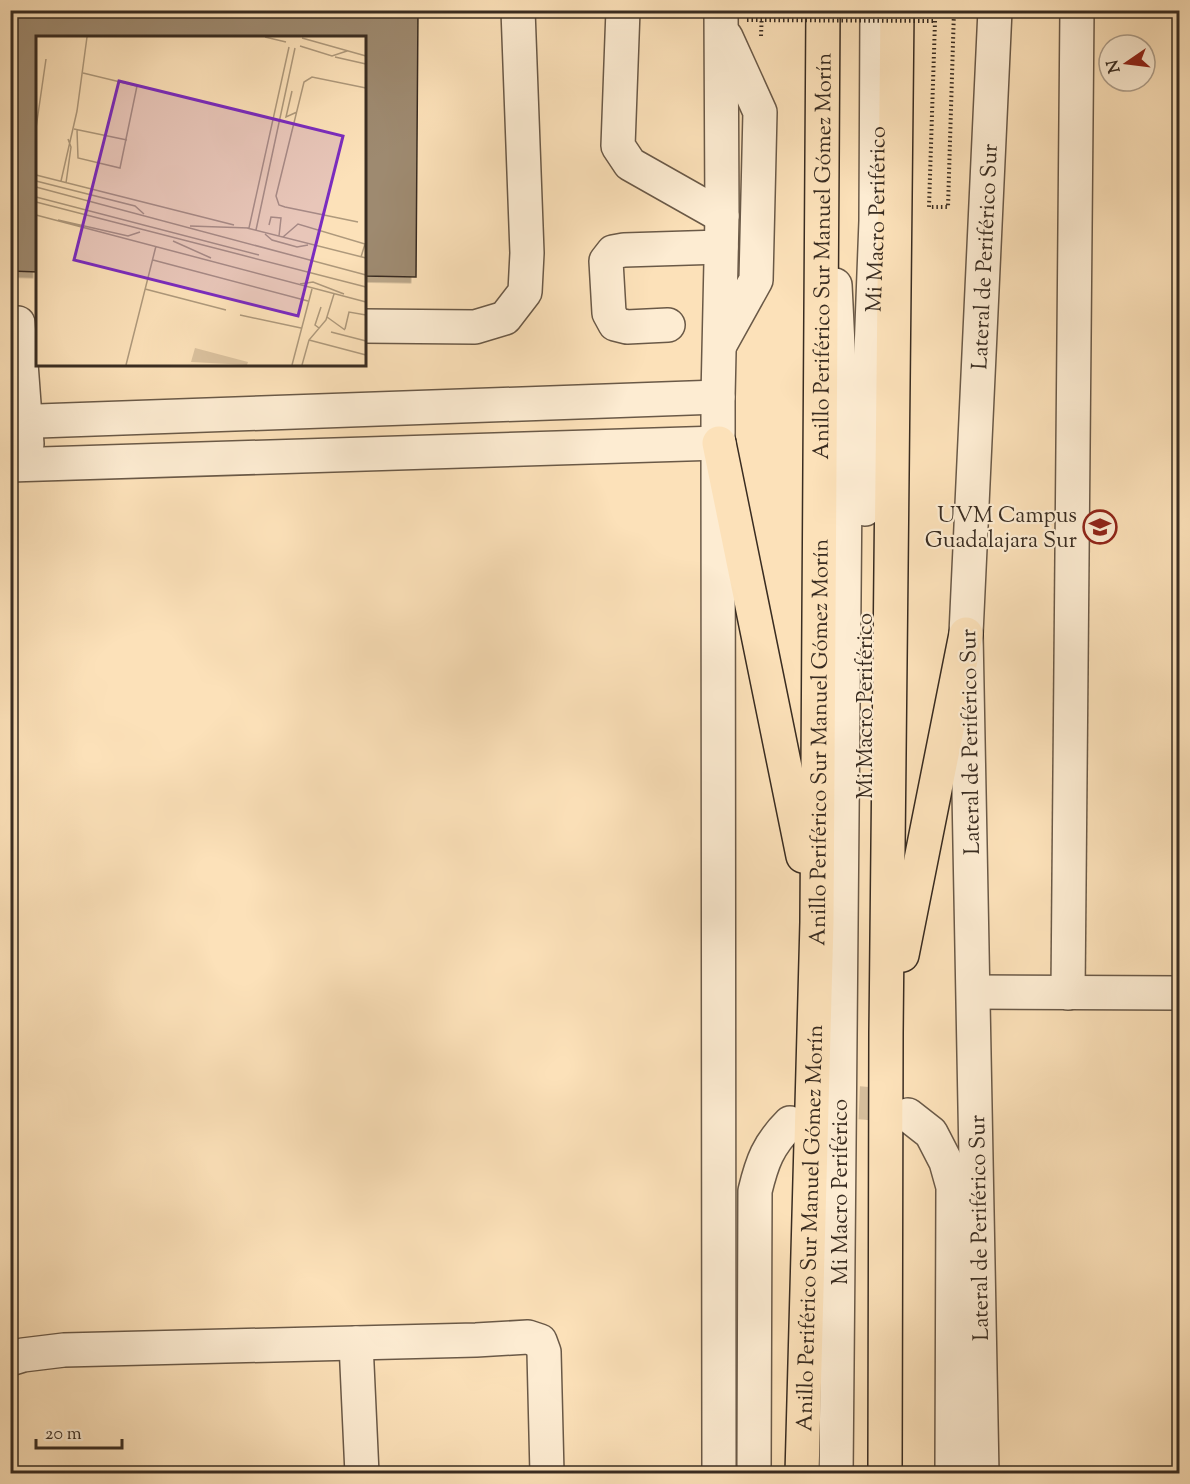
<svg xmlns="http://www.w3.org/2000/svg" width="1190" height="1484" font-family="'Sorts Mill Goudy',serif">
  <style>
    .building { fill: #9e8a70; stroke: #392c21; stroke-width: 1.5; filter: url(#shadow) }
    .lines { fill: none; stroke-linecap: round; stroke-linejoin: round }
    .minor-tunnel { stroke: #d5bd9b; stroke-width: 33; stroke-dasharray: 33 16; stroke-linecap: butt }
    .minor-casing { stroke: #6a5947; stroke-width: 36 }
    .highway-casing { stroke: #392c21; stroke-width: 36 }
    .path { stroke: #392c21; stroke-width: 4; stroke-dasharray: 1.5 3; stroke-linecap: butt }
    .minor { stroke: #fdecd2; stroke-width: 33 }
    .highway { stroke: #fce1b9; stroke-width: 33 }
    .path-bridge { stroke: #392c21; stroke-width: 4; stroke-dasharray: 1.5 3; stroke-linecap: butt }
    .labels { text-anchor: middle; stroke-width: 4.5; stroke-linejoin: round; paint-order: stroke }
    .street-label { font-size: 22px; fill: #392c21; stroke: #fdecd2 }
    .poi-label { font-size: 22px; fill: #392c21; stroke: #fdecd2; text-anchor: end }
    .inset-road { fill: none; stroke: #ae997c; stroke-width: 1.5 }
    .view { fill: #7b2cbf; fill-opacity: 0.15; stroke: #7b2cbf; stroke-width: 3 }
    .inset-edge { fill: none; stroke: #392c21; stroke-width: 3 }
  </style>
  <defs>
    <filter id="shadow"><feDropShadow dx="-5.5" dy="5.5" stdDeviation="0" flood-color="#0004"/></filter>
  </defs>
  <rect width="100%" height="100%" fill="#fce1b9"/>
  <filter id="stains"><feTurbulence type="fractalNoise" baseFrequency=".00333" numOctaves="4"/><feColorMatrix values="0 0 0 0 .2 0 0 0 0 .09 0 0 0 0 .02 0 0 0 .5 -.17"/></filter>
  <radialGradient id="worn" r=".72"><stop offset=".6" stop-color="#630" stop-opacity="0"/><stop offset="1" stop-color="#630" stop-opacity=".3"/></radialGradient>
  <path class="building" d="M10,10H418L416,277L364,276V38H38V272L10,271Z"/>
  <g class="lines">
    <path class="minor-tunnel" d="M811,1110C848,1099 873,1100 908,1115"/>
    <defs>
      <g id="minor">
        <path d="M623,10L618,146L630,164L722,216"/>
        <path d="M835,285L845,486L836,1474"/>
        <path d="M18,323L27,444"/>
        <path d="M668,325L627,327L615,324L609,313L606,261L613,252L624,250L721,247"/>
        <path d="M364,326L475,327L505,318L525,292L527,253L518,10"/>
        <path d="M721,343L756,280L760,112L726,37"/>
        <path d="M10,422L718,397"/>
        <path d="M10,465L719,443"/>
        <path id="s1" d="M865,509L876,221L877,10"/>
        <path d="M974,992L1180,993"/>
        <path d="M1068,993L1077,10"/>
        <path d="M908,1115L931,1133L946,1162L953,1187L952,1474"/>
        <path d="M356,1343L362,1474"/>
        <path d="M10,1359L23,1355L64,1350L476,1340L528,1337L540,1341L544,1352L547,1474"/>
        <path d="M719,1474L718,397L722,216L721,10"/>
        <path d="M754,1474L755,1191C762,1162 768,1145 790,1123"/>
        <path id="s2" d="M982,1474L966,634L995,10"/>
      </g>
      <g id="highway">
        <path d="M719,443L803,856"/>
        <path d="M902,955L966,634"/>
        <path id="s3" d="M802,1474L817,922L823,10"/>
        <path d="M885,1474L886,1033L897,10"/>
      </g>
    </defs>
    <use href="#minor" class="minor-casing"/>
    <use href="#highway" class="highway-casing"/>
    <g class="path">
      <path d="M935,21L929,207H948L954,10"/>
      <path d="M761,36L762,10"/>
    </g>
    <use href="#minor" class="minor"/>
    <use href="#highway" class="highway"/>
    <path class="path-bridge" d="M747,20L935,21"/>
  </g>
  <defs>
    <symbol id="university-ring" viewBox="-11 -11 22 22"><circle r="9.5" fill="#fdecd2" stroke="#8f2418" stroke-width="1.5"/><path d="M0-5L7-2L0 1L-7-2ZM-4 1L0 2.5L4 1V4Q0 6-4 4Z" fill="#8f2418"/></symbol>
  </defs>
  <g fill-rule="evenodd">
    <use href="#university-ring" x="1081" y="508" width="38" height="38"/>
  </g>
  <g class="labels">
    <g class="street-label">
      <text dy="8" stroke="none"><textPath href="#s1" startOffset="290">Mi Macro Periférico</textPath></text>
      <text dy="8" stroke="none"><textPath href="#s3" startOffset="1218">Anillo Periférico Sur Manuel Gómez Morín</textPath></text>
      <text dy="8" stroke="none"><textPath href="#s2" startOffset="1218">Lateral de Periférico Sur</textPath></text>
      <text transform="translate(864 706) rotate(-90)" y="8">Mi Macro Periférico</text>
      <text dy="8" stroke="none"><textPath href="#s3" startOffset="732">Anillo Periférico Sur Manuel Gómez Morín</textPath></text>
      <text transform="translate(969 742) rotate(-91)" y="8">Lateral de Periférico Sur</text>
      <text transform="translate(839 1192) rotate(-90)" y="8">Mi Macro Periférico</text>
      <text dy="8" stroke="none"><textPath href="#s3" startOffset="246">Anillo Periférico Sur Manuel Gómez Morín</textPath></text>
      <text transform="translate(978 1228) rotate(-91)" y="8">Lateral de Periférico Sur</text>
    </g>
    <g class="poi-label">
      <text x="1077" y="522">UVM Campus<tspan x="1077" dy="25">Guadalajara Sur</tspan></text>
    </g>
  </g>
  <g transform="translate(36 36)">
    <rect width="330" height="330" fill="#fce1b9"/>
    <path d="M159,312L212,326L211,329L155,326Z" fill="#dbc29f"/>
    <path class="inset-road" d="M229,1L250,6M266,2L330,20M264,10L296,20L311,15M299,21L330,28M256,55L250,81L261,76M0,92L10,23M38,93L91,104M41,94L42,122L84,132L101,50L47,37M0,139L198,189M0,145L99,170L108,178M25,145L41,75L51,1M30,147L35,111L32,103M0,151L330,239M0,161L223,219M0,166L330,251M0,179L330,266M22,184L92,200L104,196M322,186L249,171L243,169L240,160L268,46L276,41L330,52M233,189L235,181L245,182L243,200M154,190L213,192M211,192L330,222M213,192L253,11M220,194L259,12M229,198L236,204L261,211L272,209M247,201L262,188L329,208L325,221M137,205L175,222M117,224L272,265M264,248L277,246L308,258M109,253L190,274M204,279L265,292M291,281L309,294M283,292L279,289L285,271M309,293L313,276L330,279M295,296L330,305M273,304L330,319M90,329L120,210M256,329L276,253M266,329L273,304L290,284L298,258"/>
    <path class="view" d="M83,45L307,100L262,280L38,224Z"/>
    <rect width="330" height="330" class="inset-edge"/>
  </g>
  <rect width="1190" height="1484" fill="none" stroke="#fce1b9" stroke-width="36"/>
  <rect x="12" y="12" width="1166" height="1460" fill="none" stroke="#392c21" stroke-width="3"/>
  <rect x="18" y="18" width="1154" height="1448" fill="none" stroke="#392c21" stroke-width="1.5"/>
  <g transform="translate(1127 63) rotate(256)"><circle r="28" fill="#fdecd2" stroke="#af9f8b" stroke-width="1.5"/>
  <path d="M0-4.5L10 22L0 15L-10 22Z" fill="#8f2418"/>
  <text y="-9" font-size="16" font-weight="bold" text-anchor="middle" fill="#392c21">N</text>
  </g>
  <path d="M36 1439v9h86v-9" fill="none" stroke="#392c21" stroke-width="3"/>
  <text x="45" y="1439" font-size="18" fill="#392c21" stroke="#fdecd2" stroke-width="4.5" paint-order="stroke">20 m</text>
  <rect width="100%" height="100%" filter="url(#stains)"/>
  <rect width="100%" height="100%" fill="url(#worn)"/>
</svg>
